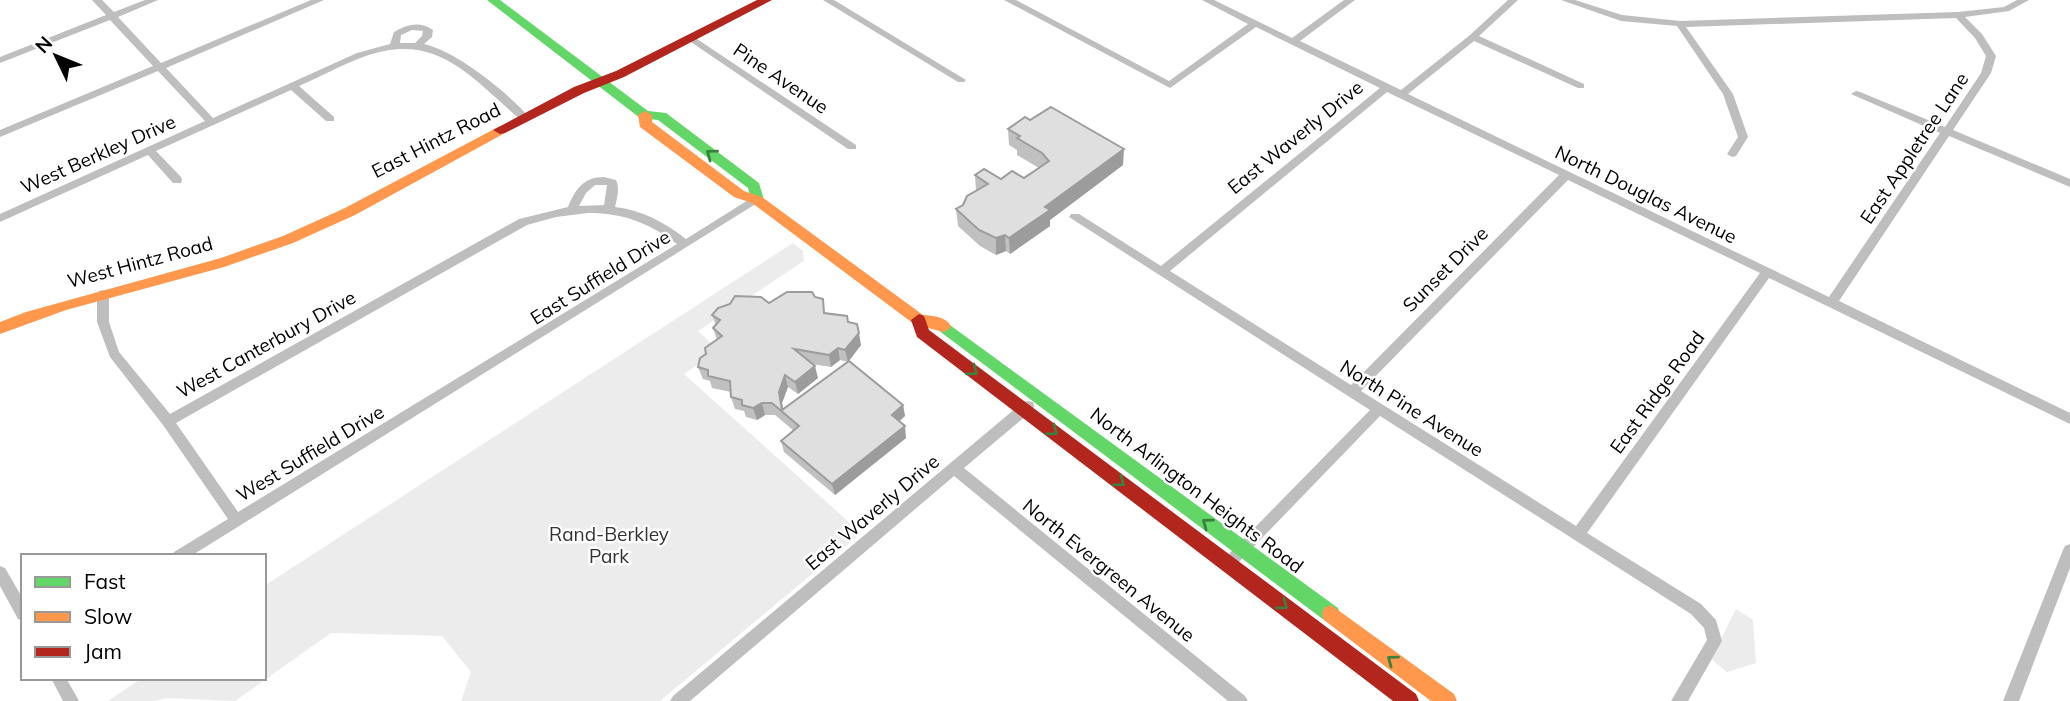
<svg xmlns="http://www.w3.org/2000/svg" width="2070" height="701" font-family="Mulish,sans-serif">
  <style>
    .green { fill: #ececec }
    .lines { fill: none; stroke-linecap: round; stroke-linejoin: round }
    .street { fill: #bebebe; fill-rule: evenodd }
    .fast { fill: #63d668; fill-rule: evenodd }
    .slow { fill: #ff974d; fill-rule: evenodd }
    .jam { fill: #b3261e; fill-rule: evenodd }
    .wall { fill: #c0c0c0 }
    .shaded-wall { fill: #9c9c9c }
    .building { fill: #dfdfdf; stroke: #9c9c9c; stroke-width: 2 }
    .oneway { stroke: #3b803e }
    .labels { text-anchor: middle; stroke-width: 5; stroke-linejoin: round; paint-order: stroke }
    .street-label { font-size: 19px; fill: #000; stroke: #fff }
    .park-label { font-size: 19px; fill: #333; stroke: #fff }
  </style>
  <rect width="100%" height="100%" fill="#fff"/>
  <g class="green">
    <path d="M793,243L803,251L804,261L698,331L718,350L684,374L861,533L660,701H461L471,672L442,636L331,633L235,701L167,698L154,701H108L142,678H264V586Z"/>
    <path d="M1736,609L1753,620L1756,663L1727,672L1711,659Z"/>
  </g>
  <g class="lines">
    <g class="street">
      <path d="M92,0H102L114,12L145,0H158L118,17L161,63L311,0H324L166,68L213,118L357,53L390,44L394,32C407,24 420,21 433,30L432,37L424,44C458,52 507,92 530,118L529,120H521C470,77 437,30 363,57C341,65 320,77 299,86L334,117V121H326L291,90L156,151L181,177L182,180L181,183H173L148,155L0,222V214L205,121L158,71L0,137V130L153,66L110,20L0,63V57L106,15ZM412,30L423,31L422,36L415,43H400L401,35Z"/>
      <path d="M823,0H834L966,80L964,82H958Z"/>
      <path d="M1004,0H1016L1169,81L1248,24L1202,0H1214L1292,38L1344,0H1355L1300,41L1401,90L1470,35L1508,0H1518L1479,36L1584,84V88H1578L1474,41L1408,94L1829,297L1940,133L1851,94L1856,91L1860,92L1945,127L1981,73L1986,56L1975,38L1956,18L1686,27L1733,94L1748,137L1736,156L1732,157L1727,154L1738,137L1723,94L1677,26L1621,21L1561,0H1575L1622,15L1680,21L1958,12L2004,7L2017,0H2029L2009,11L1965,17L1982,34L1996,56L1991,73L1953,130L2070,179V187L1949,136L1839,301L2070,413V424L1769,278L1587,533L1701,604L1716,620L1722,641L1688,701H1671L1707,640L1704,628L1691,614L1380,416L1233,568L1228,570L1223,568L1221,564L1223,560L1370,410L1069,217L1071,214H1079L1161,266L1380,88L1256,27L1170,88ZM1387,92L1559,175L1351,385L1170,271ZM1568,180L1760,273L1576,526L1361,391Z"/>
      <path d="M691,35L856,145V149H848L688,40L686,38Z"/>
      <path d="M604,177L616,180C620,189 617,198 615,207C642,210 664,222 686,239L753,197H761L762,200L191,556H172L174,552L228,519L163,425L110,357L97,322V294L99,291L103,290L109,294V322L119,352L170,414L519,219L568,207C575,190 583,177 604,177ZM595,185H607L604,205L579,206L586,193ZM588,213C624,213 649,223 677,244L238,512L176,423L527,225L556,217Z"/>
      <path d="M1028,401L1033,402L1034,406L1033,410L964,468L1245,696L1248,701H1228L954,476L690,701H670L673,696L1023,402Z"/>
      <path d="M2070,544V568L2019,701H2003L2063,550L2065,546Z"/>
      <path d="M0,566L5,568L23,599V621L18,619L0,586Z"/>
      <path d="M51,678H66L79,701H63Z"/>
    </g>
    <g class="fast">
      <path d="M487,0H500L648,111L666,113L759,183L764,200L762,203H752L748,188L658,120L640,118Z"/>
      <path d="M943,320L1338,608L1340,614L1338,620L1331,623L1324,620L938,330L935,326L938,322Z"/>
    </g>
    <g class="slow">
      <path d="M645,111L652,115V122L744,191L762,197L923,315C933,316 945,316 951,326L948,330L943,332L914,324L752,203L734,197L640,127L638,115Z"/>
      <path d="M500,126L507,130L505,133L355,215L293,243L224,267L66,310L0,334V322L26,312L221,258L283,236L345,208Z"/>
      <path d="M1331,605L1454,694L1457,701H1431L1324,620L1322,614L1324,608Z"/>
    </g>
    <g class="jam">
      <path d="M757,0H772L624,77L584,93L505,133L500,134L493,130L574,87L616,71Z"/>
      <path d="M919,314L924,316L929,330L1416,694L1419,701H1393L917,337L911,320Z"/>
    </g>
  </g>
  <g class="wall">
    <path d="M1008,129L1123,165L1050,220V226L1010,254L1006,251L996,255L980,246L958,226L956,209L963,205L976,191L975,175L1001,179L1024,178L1039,168L1017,155V150L1009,145Z"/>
    <path d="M815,297L826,313L848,322L861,345L848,362L840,360L831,367L812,364L818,378L798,394L788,387L782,403L783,410L903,405L905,416L899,422L906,438L835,495L784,452L781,441L794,431L775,415H765L757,420L746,417L744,411L735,409L731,397V392L712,388L710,381L703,379L698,367L706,354L717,340L713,328L716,325L712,315L769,303Z"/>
  </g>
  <g class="shaded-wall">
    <path d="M1124,149L1123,165L1050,220V226L1010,254L1009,238L1045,207Z"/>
    <path d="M1005,235L1006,251L996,255V238Z"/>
    <path d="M859,333L861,345L848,362L845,350Z"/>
    <path d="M838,348L840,360L831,367L829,355Z"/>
    <path d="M815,366L818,378L798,394L795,382Z"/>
    <path d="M785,375L788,387L782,403L784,413L783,412L779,392Z"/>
    <path d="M762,403L765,415L757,420L753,408Z"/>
    <path d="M903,405L905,416L893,426L892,415Z"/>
    <path d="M905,426L906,438L835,495L832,484Z"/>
  </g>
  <g class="building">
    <path d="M1051,107L1124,149L1045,207L1050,210L1009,238L1005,235L996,238L979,230L956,209L963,205L967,196L988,184L975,175L984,169L1001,179L1012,171L1024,178L1049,161L1042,153L1017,138L1020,136L1008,129L1025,117L1030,120Z"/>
    <path d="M787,292H812L815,297L823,299L824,313L847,316L848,322L857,324L859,333L845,350L838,348L829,355L794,349L815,366L795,382L785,375L779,392L782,410L849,361L903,405L892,415L905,426L832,484L781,441L799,426L772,403H762L753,408L742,405V400L731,397L730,381L708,376V370L698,367L700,358L706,354L705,348L722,336L713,328L720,320L712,315L718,308L730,304L735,296L761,297L769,303Z"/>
  </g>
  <defs><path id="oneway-chevron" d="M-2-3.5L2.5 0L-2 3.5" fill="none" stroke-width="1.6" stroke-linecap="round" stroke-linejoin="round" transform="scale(1.75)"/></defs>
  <g class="oneway">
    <use href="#oneway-chevron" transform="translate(711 154) rotate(-143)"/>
    <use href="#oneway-chevron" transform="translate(973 371) rotate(37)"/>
    <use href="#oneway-chevron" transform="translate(1053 431) rotate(37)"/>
    <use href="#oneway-chevron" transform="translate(1120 482) rotate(37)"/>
    <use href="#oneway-chevron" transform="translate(1207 523) rotate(-143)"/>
    <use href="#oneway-chevron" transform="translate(1283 605) rotate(37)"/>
    <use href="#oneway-chevron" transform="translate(1392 660) rotate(-143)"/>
  </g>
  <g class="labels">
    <g class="street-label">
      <text transform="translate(781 78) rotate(34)" y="7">Pine Avenue</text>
      <text transform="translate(1295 137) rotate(-39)" y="7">East Waverly Drive</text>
      <text transform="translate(436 140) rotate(-27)" y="7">East Hintz Road</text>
      <text transform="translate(1914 148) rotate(-56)" y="7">East Appletree Lane</text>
      <text transform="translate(98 154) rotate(-24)" y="7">West Berkley Drive</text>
      <text transform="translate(1646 194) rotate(26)" y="7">North Douglas Avenue</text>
      <text transform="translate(140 262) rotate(-15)" y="7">West Hintz Road</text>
      <text transform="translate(1445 269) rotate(-45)" y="7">Sunset Drive</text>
      <text transform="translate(600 277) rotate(-32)" y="7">East Suffield Drive</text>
      <text transform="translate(266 344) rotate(-29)" y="7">West Canterbury Drive</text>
      <text transform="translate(1657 392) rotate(-54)" y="7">East Ridge Road</text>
      <text transform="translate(1412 408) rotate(32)" y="7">North Pine Avenue</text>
      <text transform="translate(310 453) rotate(-31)" y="7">West Suffield Drive</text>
      <text transform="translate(1197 490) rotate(37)" y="7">North Arlington Heights Road</text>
      <text transform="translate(872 512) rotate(-40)" y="7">East Waverly Drive</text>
      <text transform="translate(1109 570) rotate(39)" y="7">North Evergreen Avenue</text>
    </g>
    <g class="park-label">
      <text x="609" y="541">Rand-Berkley<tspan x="609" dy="22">Park</tspan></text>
    </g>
  </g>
  <rect x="21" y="554" width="245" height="126" fill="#ffffff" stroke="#999999" stroke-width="2"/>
  <rect x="35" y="577" width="35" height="10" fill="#63d668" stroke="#999999" stroke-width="2"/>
  <text x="84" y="589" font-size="21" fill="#000000">Fast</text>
  <rect x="35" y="612" width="35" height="10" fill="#ff974d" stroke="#999999" stroke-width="2"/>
  <text x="84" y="624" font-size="21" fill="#000000">Slow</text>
  <rect x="35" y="647" width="35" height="10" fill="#b3261e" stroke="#999999" stroke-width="2"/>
  <text x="84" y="659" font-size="21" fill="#000000">Jam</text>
  <g transform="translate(56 56) rotate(313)" stroke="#ffffff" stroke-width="5" paint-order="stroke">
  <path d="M0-5L12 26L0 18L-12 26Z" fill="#000000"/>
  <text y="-10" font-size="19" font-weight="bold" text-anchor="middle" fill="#000000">N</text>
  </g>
</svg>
